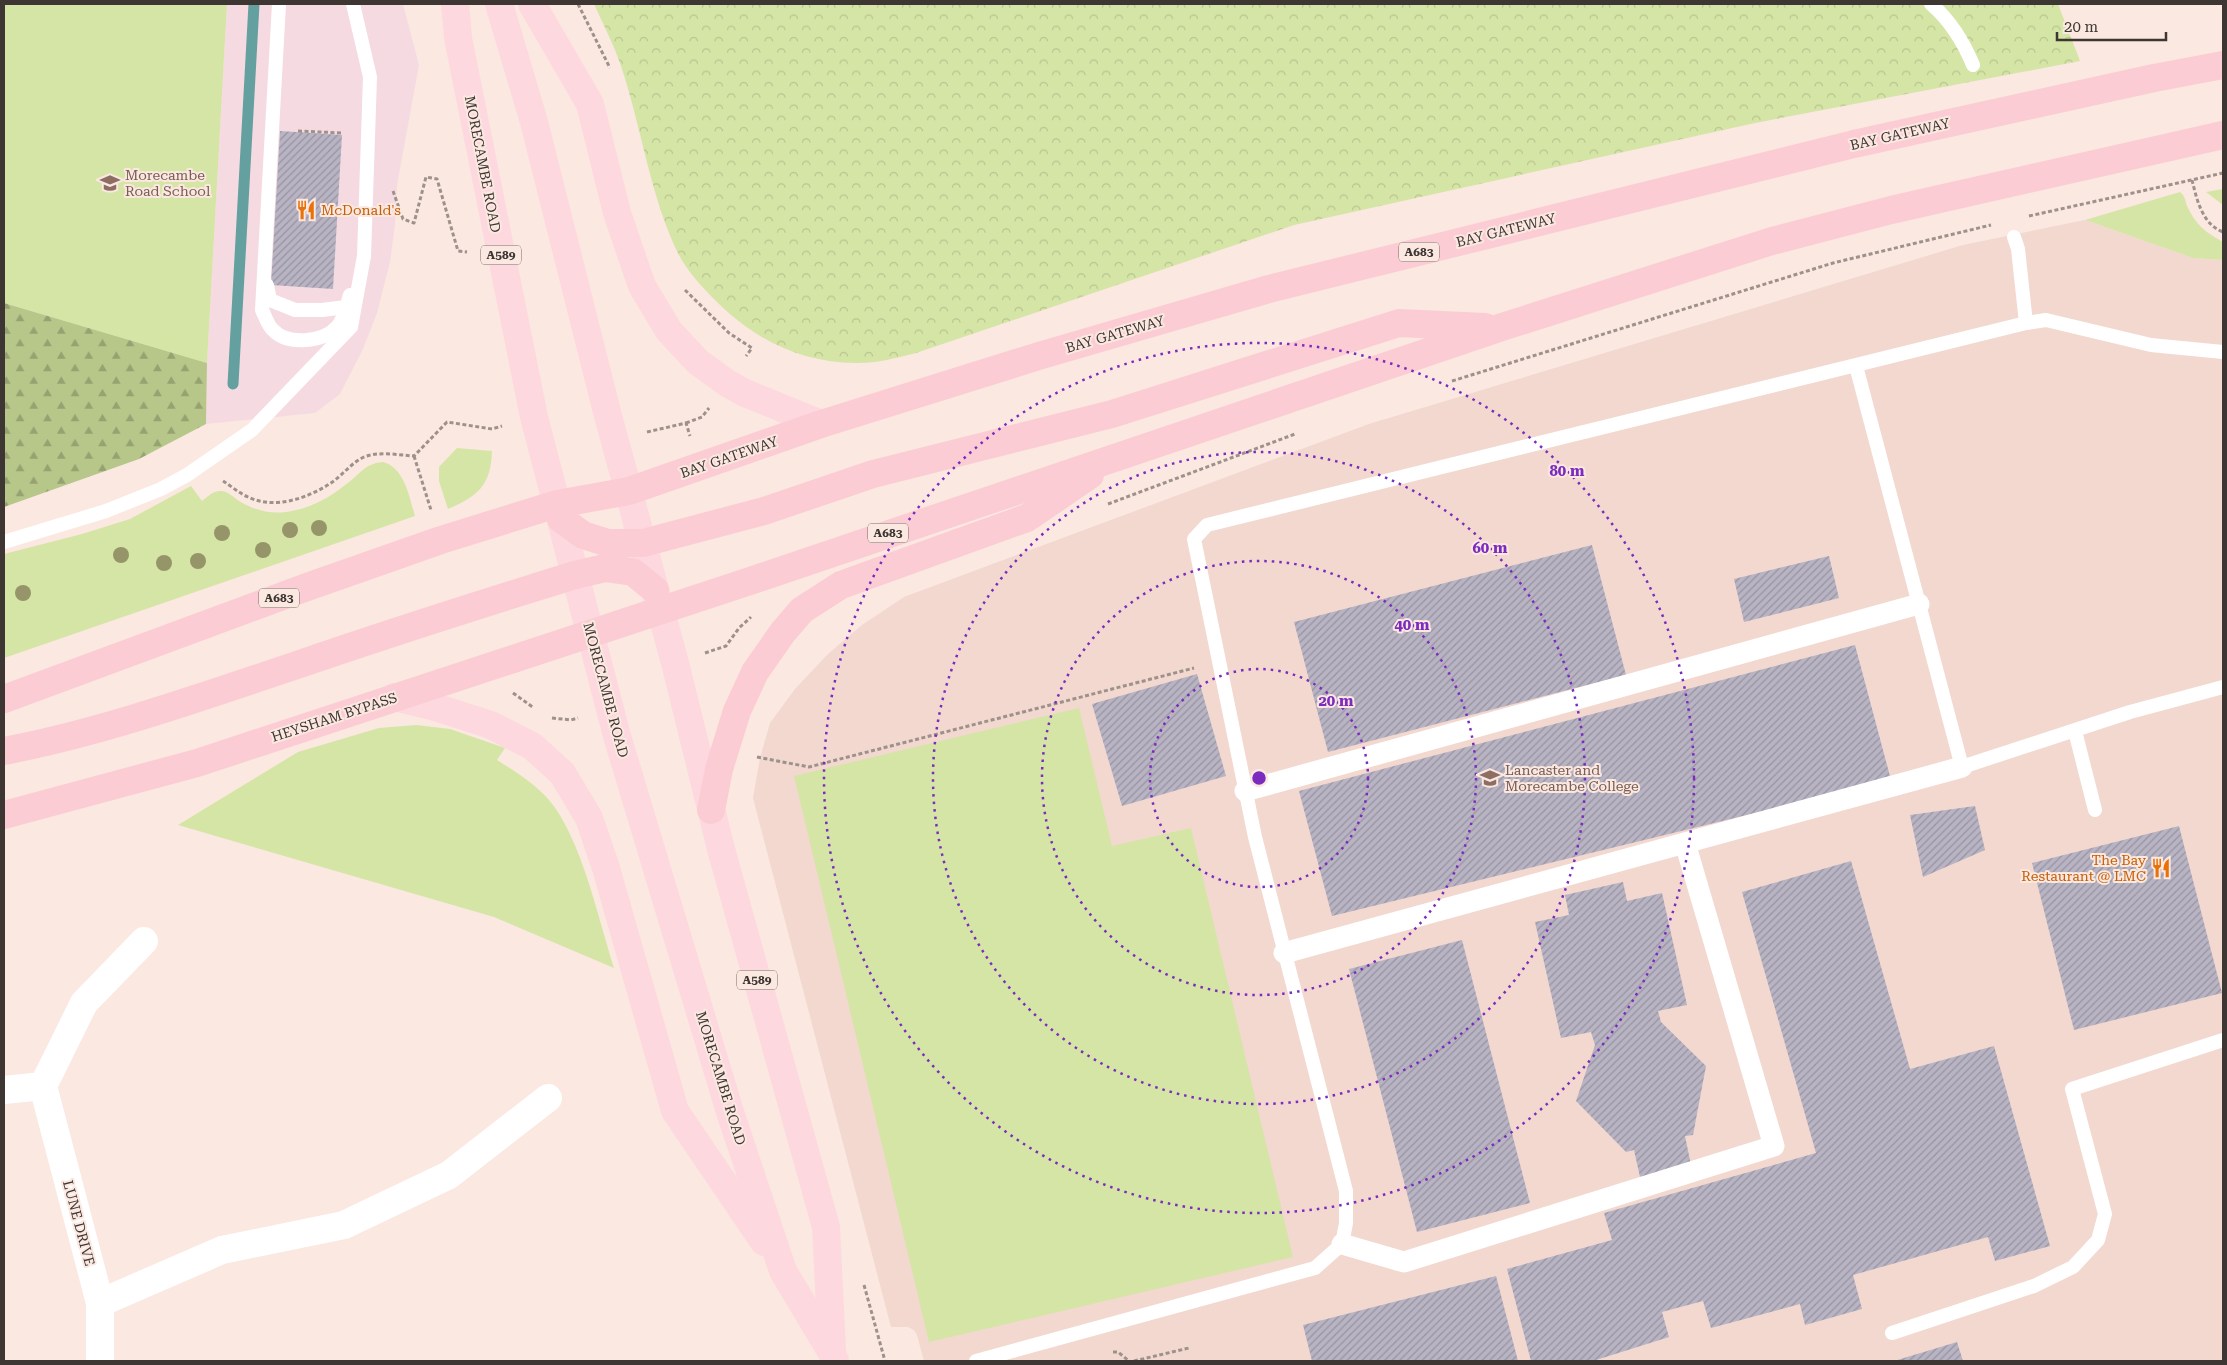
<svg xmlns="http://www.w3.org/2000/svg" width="2227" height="1365" font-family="'Roboto Serif',serif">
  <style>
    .commercial { fill: #f5dbe1 }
    .built { fill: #f2d8cf }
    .grass { fill: #d5e5a6 }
    .forest { fill: url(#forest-firs) }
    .park { fill: url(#park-crowns) }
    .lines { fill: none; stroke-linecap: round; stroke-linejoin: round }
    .stream { stroke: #65a0a0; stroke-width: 11 }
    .building { fill: url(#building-hatch) }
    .path { stroke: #9e918c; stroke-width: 3; stroke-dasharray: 4 2.5; stroke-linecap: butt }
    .service { stroke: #fff; stroke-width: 14 }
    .pedestrian { stroke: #fff; stroke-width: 21 }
    .minor { stroke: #fff; stroke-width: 28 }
    .primary { stroke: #fdd9df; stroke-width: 28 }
    .trunk { stroke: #fcccd4; stroke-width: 28 }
    .tree { fill: #96956a }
    .ring { fill: none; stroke: #7b2cbf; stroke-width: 2.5; stroke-dasharray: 2.5 5 }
    .labels { text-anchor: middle; stroke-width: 4; stroke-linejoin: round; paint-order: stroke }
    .shield { fill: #fbe8e1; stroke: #766b67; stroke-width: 1 }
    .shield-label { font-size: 12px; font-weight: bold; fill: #3d3633 }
    .street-label { font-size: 14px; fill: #3d3633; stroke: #fbe8e1 }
    .education-label { font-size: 14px; fill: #785e54; stroke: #fbe8e1; text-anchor: start }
    .food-label { font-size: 14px; fill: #c56008; stroke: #fbe8e1; text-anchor: start }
    .centre { fill: #7b2cbf; stroke: #fbe8e1; stroke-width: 2.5 }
    .ring-label { font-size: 15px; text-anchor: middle; font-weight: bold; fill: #7b2cbf; stroke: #fbe8e1; stroke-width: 4; stroke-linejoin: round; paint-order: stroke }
  </style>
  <defs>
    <pattern id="forest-firs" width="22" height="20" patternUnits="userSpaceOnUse" patternTransform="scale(1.25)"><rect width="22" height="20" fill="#b7c789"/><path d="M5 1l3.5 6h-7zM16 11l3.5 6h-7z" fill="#96a271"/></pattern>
    <pattern id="park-crowns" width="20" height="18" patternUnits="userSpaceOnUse" patternTransform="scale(1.25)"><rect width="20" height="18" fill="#d5e5a6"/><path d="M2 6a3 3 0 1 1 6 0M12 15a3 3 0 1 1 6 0" fill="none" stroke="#b8c58f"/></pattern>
    <pattern id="building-hatch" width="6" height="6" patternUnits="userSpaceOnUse" patternTransform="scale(1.25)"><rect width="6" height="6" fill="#b9b4c4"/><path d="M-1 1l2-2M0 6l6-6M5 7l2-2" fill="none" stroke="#9893a0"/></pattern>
  </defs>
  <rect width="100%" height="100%" fill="#fbe8e1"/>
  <path class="commercial" d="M227,4H403L419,65L397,185L395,225L390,262L377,313L363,349L340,394L315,413L206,424L207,363Z"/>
  <path class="built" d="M2085,220L2193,258L2223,260V1361H924L917,1335L914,1330L908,1327H891L753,798L760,758L770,723L795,689L828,654L862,625L904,597L1369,424L1963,245Z"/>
  <g class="grass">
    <path d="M4,4H227L207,363L4,303Z"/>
    <path d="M2223,189V205L2206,192Z"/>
    <path d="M2180,192C2185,196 2185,200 2187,206C2195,224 2206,233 2223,242V260L2193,258L2085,220Z"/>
    <path d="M457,448L492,451C491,485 478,496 448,509L439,481V467Z"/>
    <path d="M383,462C405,468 409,497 415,516L4,658V554L82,534L130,519L191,486L202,501C208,496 214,490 222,491C229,492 233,497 239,501C254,510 269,514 286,512C308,509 328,499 345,485C361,474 363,464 383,462Z"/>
    <path d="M1079,708L1112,846L1191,828L1293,1257L929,1342L794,776Z"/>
    <path d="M416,725L450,729L505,748L497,760C516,772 534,783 549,800C581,837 599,921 614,968L494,917L178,825L298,752L379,728Z"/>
  </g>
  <path class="forest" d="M4,303L207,363L206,424L139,459L4,507Z"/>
  <path class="park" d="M594,4H2058L2080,61L1755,123L1294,225L916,353C903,356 889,360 875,362C811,368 758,344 713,298C699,284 683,266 675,247C649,189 641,126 621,66C614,45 603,24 594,4Z"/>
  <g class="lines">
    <path class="stream" d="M233,384L254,4"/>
  </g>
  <g class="building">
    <path d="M280,131L342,135L333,289L271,285Z"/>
    <path d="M1592,545L1626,675L1328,752L1294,622Z"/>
    <path d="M1829,556L1839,598L1744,622L1734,579Z"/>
    <path d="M1855,645L1891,780L1332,916L1299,791Z"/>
    <path d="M1197,674L1226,776L1122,806L1092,704Z"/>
    <path d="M1975,806L1985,850L1923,877L1910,815Z"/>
    <path d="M2179,826L2222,993L2074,1030L2032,863Z"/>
    <path d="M1851,861L1910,1069L1994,1046L2050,1246L1995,1261L1988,1237L1853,1275L1862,1309L1805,1325L1800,1304L1711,1328L1703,1301L1662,1312L1669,1337L1593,1361H1531L1507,1269L1612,1240L1604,1213L1816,1153L1742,892Z"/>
    <path d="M1623,882L1627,901L1662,893L1687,1005L1658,1011L1661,1022L1706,1066L1693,1135L1685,1136L1691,1165L1640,1177L1634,1150L1626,1152L1576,1101L1595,1045L1591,1032L1561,1038L1535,922L1569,915L1565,895Z"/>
    <path d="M1462,940L1530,1203L1417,1232L1349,969Z"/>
    <path d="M1496,1276L1518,1361H1312L1303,1325Z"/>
    <path d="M1957,1342L1963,1361H1894Z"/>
  </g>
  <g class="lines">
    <g class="path">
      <path d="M578,4L610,68"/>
      <path d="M298,131L342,133"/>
      <path d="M2192,180C2197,200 2202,224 2223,232"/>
      <path d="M393,191L403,219L414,223L426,177L437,179L458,251L467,252"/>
      <path d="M2029,216L2223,173"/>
      <path d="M685,290L729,333L752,348L746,356"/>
      <path d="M1452,381L1833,263L1991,225"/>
      <path d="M686,423L702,417L709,408"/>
      <path d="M647,432L686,423L690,436"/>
      <path d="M414,456L431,510"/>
      <path d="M223,481C231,486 239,493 248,497C275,510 308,498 331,483C343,475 351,463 364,457C379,451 398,455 414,456L447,422L492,429L502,426"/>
      <path d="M1108,504L1295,434"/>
      <path d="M705,653L726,646L739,628L751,617"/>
      <path d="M513,693L534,708"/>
      <path d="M552,718L571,720L578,718"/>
      <path d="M757,757L809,767L1194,668"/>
      <path d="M864,1285L885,1361"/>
      <path d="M1113,1352H1118L1129,1361"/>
      <path d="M1134,1361L1189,1348"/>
    </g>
    <g class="service">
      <path d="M279,4L262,310C265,316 268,326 273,330C288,346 323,342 337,327C344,320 347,304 350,295"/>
      <path d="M1931,4C1951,21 1963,41 1973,65"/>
      <path d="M2014,237L2018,249L2026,323"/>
      <path d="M267,285L270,300L295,310H322L346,307"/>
      <path d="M1856,366L1962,767L2130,712L2223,687"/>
      <path d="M4,542L106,511L161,489L187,475L252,430L351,327L364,256L370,77L353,4"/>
      <path d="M2075,731L2095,810"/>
      <path d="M1892,1333L2034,1286L2073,1267L2098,1240L2105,1214L2072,1089L2223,1040"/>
      <path d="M976,1361L1315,1268L1342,1244L1346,1223V1191L1255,837L1194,539L1207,525L2026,323L2046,320L2151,345L2223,352"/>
    </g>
    <g class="pedestrian">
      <path d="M1245,791L1919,604"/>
      <path d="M1284,953L1962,767"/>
      <path d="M1342,1244L1404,1262L1774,1146L1685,843"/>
    </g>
    <g class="minor">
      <path d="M43,1086L100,1303V1361"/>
      <path d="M43,1086L84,1003L144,941"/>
      <path d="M4,1090L43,1086"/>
      <path d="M100,1303L222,1250L344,1225L449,1175L548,1098"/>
    </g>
    <g class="primary">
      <path d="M455,4L458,38L534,417L617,736L730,1112L783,1271L832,1353L835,1361"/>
      <path d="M499,4L534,122L607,412L675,663L721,849L826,1227L832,1349"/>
      <path d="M532,4L590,104L617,213L642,286L669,331L698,362L727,383L745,393L821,424"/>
      <path d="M394,697L435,707L491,725L532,746L562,773L589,818L606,868L675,1111L764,1242"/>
    </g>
    <g class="trunk">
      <path d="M561,519L583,535L608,543H643L764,511L873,474L1112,414L1399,323L1485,327"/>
      <path d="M4,699L307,587L441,540L557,504L629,491L821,424L1042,355L1269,289L1854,144L2154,78L2223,65"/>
      <path d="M4,751C103,732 198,698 294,666C387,634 481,604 575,575L605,568L633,572L655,590"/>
      <path d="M711,810L719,769L737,711L755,672L783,632L802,610L841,585L1027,518L1090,475"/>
      <path d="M4,815L197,763L750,581L1502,327L1772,241L1891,210L2223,135"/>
    </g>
  </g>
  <g class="tree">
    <circle cx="319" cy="528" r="8"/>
    <circle cx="290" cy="530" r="8"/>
    <circle cx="222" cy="533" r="8"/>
    <circle cx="263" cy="550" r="8"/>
    <circle cx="121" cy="555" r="8"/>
    <circle cx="198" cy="561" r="8"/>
    <circle cx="164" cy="563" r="8"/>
    <circle cx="23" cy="593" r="8"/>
  </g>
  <g class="ring">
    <circle cx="1259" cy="778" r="109"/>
    <circle cx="1259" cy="778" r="217"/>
    <circle cx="1259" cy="778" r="326"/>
    <circle cx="1259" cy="778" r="435"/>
  </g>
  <defs>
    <symbol id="school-bare" viewBox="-9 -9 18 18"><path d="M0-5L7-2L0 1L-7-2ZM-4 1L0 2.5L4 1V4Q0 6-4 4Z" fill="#8d6e63" stroke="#fbe8e1" stroke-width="2.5" paint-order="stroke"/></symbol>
    <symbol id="restaurant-bare" viewBox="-9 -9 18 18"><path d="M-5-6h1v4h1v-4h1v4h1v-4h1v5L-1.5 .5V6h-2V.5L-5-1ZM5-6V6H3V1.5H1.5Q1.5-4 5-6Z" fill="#e8710a" stroke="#fbe8e1" stroke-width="2.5" paint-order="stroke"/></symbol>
    <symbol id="university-bare" viewBox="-9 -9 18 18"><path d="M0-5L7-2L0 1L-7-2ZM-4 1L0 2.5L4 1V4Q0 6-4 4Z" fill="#8d6e63" stroke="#fbe8e1" stroke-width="2.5" paint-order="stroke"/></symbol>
  </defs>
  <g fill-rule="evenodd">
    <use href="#school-bare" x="96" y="169" width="28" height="28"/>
    <use href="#restaurant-bare" x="292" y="196" width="28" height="28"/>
    <use href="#university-bare" x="1476" y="764" width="28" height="28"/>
    <use href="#restaurant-bare" x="2147" y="854" width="28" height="28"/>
  </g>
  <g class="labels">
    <g class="shield">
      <rect x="1399" y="242.5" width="40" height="19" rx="4"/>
      <rect x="481" y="245.5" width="40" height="19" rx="4"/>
      <rect x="868" y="523.5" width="40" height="19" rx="4"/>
      <rect x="259" y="588.5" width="40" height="19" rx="4"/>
      <rect x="737" y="970.5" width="40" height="19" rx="4"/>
    </g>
    <g class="shield-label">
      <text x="1419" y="256">A683</text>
      <text x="501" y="259">A589</text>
      <text x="888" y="537">A683</text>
      <text x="279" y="602">A683</text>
      <text x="757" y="984">A589</text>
    </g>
    <g class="street-label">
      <text transform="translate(1900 134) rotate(-13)" y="5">BAY GATEWAY</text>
      <text transform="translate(483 164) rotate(79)" y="5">MORECAMBE ROAD</text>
      <text transform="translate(1506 230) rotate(-14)" y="5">BAY GATEWAY</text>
      <text transform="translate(1115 334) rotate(-16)" y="5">BAY GATEWAY</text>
      <text transform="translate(729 457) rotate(-19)" y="5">BAY GATEWAY</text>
      <text transform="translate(606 690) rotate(75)" y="5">MORECAMBE ROAD</text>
      <text transform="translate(334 717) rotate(-18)" y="5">HEYSHAM BYPASS</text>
      <text transform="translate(721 1078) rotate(73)" y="5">MORECAMBE ROAD</text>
      <text transform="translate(79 1223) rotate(75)" y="5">LUNE DRIVE</text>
    </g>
    <g class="education-label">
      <text x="125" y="180">Morecambe<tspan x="125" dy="16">Road School</tspan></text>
      <text x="1505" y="775">Lancaster and<tspan x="1505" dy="16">Morecambe College</tspan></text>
    </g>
    <g class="food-label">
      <text x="321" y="215">McDonald's</text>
      <text x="2146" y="865" text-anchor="end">The Bay<tspan x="2146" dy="16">Restaurant @ LMC</tspan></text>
    </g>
  </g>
  <circle cx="1259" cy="778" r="8" class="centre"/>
  <g class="ring-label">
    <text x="1567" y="476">80 m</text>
    <text x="1490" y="553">60 m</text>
    <text x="1412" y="630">40 m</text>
    <text x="1336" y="706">20 m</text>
  </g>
  <rect width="2227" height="1365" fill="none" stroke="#3d3633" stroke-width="10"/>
  <path d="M2057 32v8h109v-8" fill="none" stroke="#3d3633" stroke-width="2.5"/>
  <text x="2064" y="32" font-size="15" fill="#3d3633" stroke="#fbe8e1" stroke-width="4" paint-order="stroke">20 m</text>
</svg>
